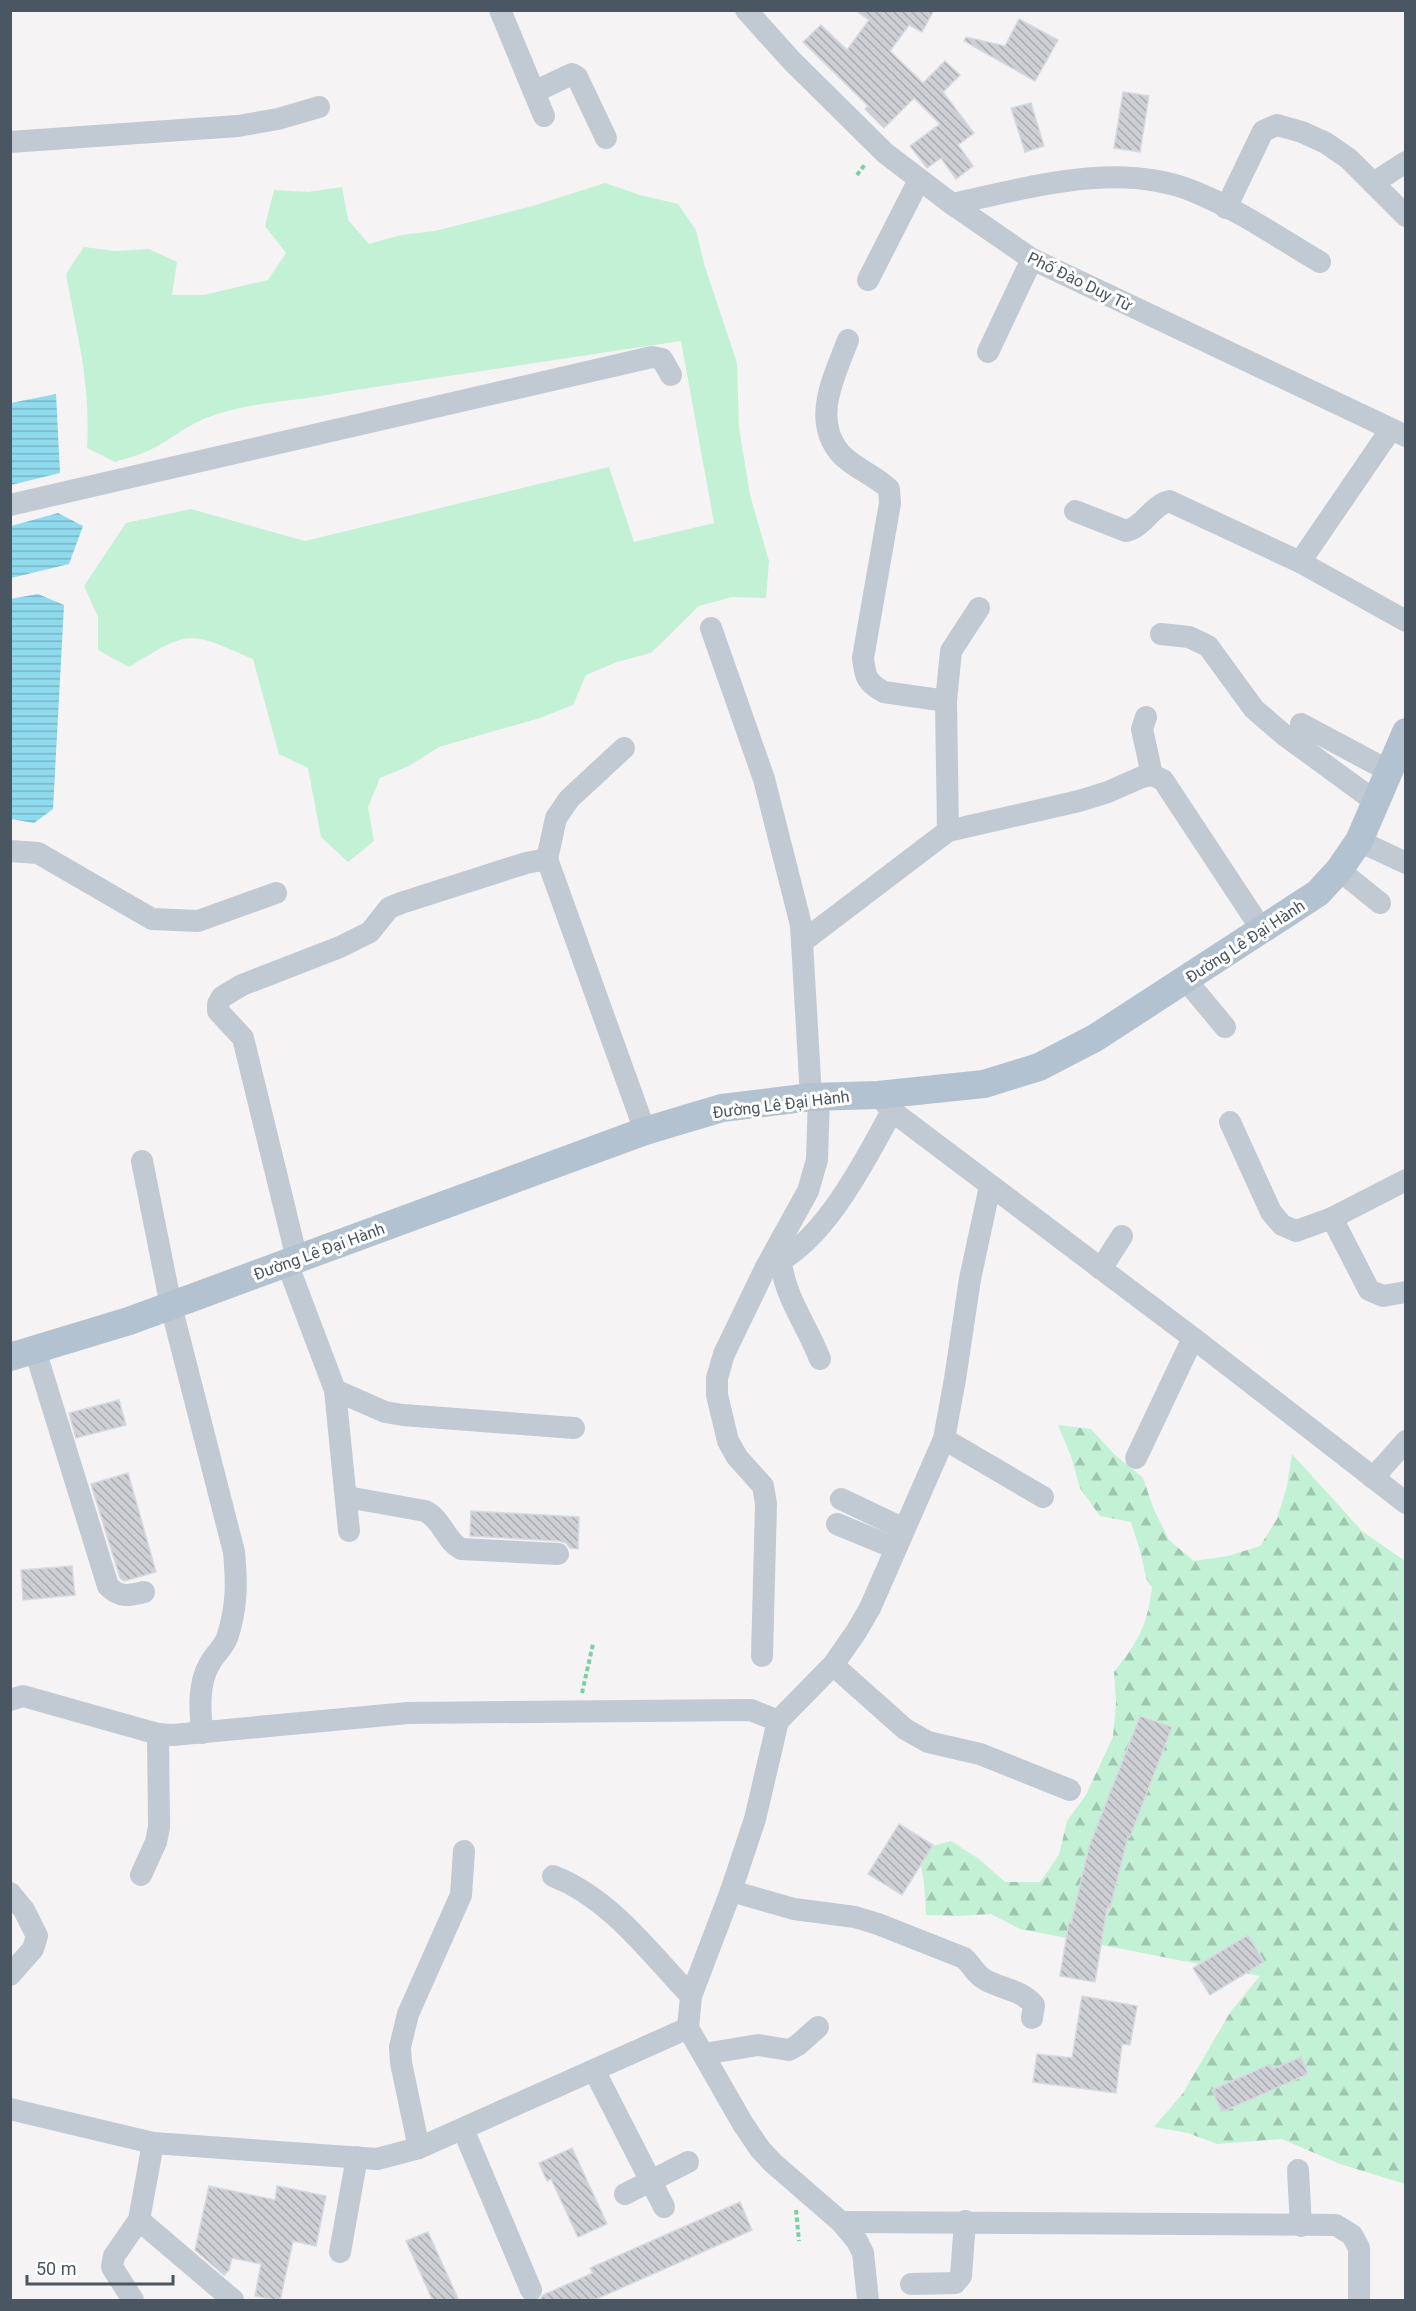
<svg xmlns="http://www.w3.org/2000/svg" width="1416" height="2311" font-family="Roboto,sans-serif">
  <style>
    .green { fill: #c3f1d5 }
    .forest { fill: url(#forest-firs) }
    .water { fill: url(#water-rules) }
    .building { fill: url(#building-back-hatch); stroke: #d7d9de; stroke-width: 1.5 }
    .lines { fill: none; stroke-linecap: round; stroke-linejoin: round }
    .path { stroke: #7ad0a6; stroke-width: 4; stroke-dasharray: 4.5 3; stroke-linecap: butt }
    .minor { stroke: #c1cad2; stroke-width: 22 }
    .major { stroke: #b3c2d1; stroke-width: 28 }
    .labels { text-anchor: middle; stroke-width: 6; stroke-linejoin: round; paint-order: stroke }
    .street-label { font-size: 16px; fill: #4a5661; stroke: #fff }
  </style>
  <defs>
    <pattern id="forest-firs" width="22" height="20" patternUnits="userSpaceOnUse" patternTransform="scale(1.5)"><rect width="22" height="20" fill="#c3f1d5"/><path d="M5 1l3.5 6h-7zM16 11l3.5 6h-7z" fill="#a0c6b0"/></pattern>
    <pattern id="water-rules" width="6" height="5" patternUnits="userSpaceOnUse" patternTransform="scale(1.5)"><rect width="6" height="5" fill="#90daee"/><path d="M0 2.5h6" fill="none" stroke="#78b4c4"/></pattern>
    <pattern id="building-back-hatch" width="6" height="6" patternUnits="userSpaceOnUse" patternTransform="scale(1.5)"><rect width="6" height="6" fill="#cdcfd5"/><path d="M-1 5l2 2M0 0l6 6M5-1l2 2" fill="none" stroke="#a8abb0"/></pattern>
  </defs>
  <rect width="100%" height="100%" fill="#f5f3f3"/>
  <path class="green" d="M605,183L640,195L678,204L696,230L704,264L737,363L739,428L750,495L769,561L766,598L732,597L699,606L651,653L617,662L586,675L573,705L540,718L439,747L409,766L380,778L368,807L374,841L348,862L321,837L308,768L279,754L253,659C236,652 207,637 189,638C172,639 144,658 129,667L98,650V617L84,586L126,523L191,509L305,541L609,467L634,542L714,523L681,341L342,392C297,402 249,401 206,418C186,426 170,440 150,450C140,455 127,458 115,462L87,448C91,384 77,335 66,274L84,247L115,251L149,249L177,262L172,295H204L268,280L286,253L265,226L274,190L308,192L342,187L348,220L369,244L401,235L435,231L536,205Z"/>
  <path class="forest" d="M1058,1425L1091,1429L1115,1455L1143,1478L1154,1510L1169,1540L1194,1561L1228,1556L1260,1546L1277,1519L1287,1486L1292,1454L1362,1531L1405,1561V2184L1340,2164L1282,2139L1217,2144L1188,2133L1154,2127L1183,2093L1231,2011L1260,1976L1020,1929L991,1914L958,1916L926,1915L924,1883L918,1850L951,1841L979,1859L1005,1882H1040L1059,1855L1067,1821L1086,1795L1113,1737L1116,1704L1114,1672C1139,1640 1147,1627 1152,1587L1146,1578L1141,1554L1131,1522L1100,1516L1080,1488L1071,1456Z"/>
  <g class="water">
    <path d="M56,394L60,473L11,485V403Z"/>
    <path d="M58,513L83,526L69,564L11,578V526Z"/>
    <path d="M38,594L64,605L53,809L34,823L11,819L10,599Z"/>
  </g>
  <g class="building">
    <path d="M855,10H934L922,32L909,25L890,51L923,83L945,61L960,75L943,92L974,133L958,145L973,166L956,179L941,158L927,168L910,146L940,124L914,98L884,128L865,109L868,106L803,42L821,25L847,50L869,20Z"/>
    <path d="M1019,19L1058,40L1035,81L964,41L966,37L1005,46Z"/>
    <path d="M1123,92L1149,96L1140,152L1114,148Z"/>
    <path d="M1031,103L1044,146L1025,152L1011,108Z"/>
    <path d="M119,1400L126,1425L76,1438L69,1413Z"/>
    <path d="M128,1473L156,1572L124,1581L120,1578L91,1484Z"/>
    <path d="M471,1511L579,1517L578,1549L570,1548L566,1543L559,1541L470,1536Z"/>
    <path d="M72,1566L75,1595L23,1600L21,1570Z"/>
    <path d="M1140,1716L1172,1727L1130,1837H1128L1110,1908H1107L1095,1982L1060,1976L1069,1922L1071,1923L1089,1847Z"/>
    <path d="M899,1824L933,1845L902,1895L868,1874Z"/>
    <path d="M1248,1935L1264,1962L1210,1995L1193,1968Z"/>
    <path d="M1082,1996L1137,2006L1130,2045L1122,2044L1116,2093L1033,2082L1037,2054L1072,2058Z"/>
    <path d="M1301,2057L1308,2074L1222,2112L1212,2090L1270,2064L1273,2069Z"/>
    <path d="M572,2148L607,2224L578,2237L551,2179L547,2181L539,2163Z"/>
    <path d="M209,2186L275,2200L277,2186L326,2196L316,2246L293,2241L280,2301L255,2296L261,2264L232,2258L229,2270L224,2275L195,2250Z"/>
    <path d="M740,2202L752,2230L592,2301H539L543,2295L593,2273L590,2268Z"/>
    <path d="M428,2232L459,2301H433L406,2241Z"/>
  </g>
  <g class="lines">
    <g class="path">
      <path d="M857,175L866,163"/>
      <path d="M582,1693L593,1644"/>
      <path d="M796,2210L799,2241"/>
    </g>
    <g class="minor">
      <path d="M500,10L544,116"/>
      <path d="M746,10L792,61L885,153L952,204L1032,259L1406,436"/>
      <path d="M534,92L572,74L577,77L606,138"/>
      <path d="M10,142L238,126L278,119L319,107"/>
      <path d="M1373,183L1406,162"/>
      <path d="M952,204C1029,188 1118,160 1195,192C1239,210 1279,238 1320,262"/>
      <path d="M1226,208L1263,131L1277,125L1302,132L1326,143L1349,159L1406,216"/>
      <path d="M868,280L919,180"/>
      <path d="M848,340C835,375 811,419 840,453C853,468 875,475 889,489L890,503L863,658C865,677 867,683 884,692L946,701"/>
      <path d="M988,352L1032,259"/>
      <path d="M10,505L652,357L662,359L671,375"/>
      <path d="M1075,511L1126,531C1144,527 1151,506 1169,501L1300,562L1406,621"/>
      <path d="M1300,562L1391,429"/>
      <path d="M711,628L764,779L801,925L811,1097"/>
      <path d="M1161,634L1189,637L1208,646L1254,709L1283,734L1376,802"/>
      <path d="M1146,717L1142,729L1152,775"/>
      <path d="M1301,724L1389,771"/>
      <path d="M948,831L946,701L951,651L979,608"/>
      <path d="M1359,841L1406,863"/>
      <path d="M10,851L38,853L152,919L198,921L276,893"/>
      <path d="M547,859L556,818L569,799L624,748"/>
      <path d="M1339,870L1380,903"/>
      <path d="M802,942L948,831L1079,801L1108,792L1142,777L1152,775L1163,780L1262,930"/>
      <path d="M1185,979L1225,1027"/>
      <path d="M878,1095L892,1111L1193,1338L1406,1503"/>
      <path d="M1230,1122L1271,1212L1282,1225L1296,1231L1332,1218L1369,1290L1383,1296L1406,1292"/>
      <path d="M142,1161L171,1306L234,1552C237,1584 237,1608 227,1638C223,1648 214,1655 209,1665C198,1684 200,1711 202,1733"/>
      <path d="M1332,1218L1406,1180"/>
      <path d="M297,1259L243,1038L218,1011V1004L222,997L242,985L340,947L370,932L389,908L401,903L526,863L547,859L645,1131"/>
      <path d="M781,1262C785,1298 807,1325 820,1359"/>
      <path d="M287,1263L335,1390L349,1531"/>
      <path d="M766,1267L808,1191L817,1160L819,1097"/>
      <path d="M1101,1269L1122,1236"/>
      <path d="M35,1350L108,1586C120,1598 128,1596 144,1592"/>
      <path d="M335,1390L385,1412L403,1415L574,1428"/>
      <path d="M944,1439L1043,1497"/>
      <path d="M1136,1458L1193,1338"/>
      <path d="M1373,1478L1406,1441"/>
      <path d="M347,1497L425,1511C442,1519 445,1540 461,1549L558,1554"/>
      <path d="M841,1499L904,1529"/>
      <path d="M837,1524L895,1548"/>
      <path d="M762,1656L766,1504L763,1486L737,1457L728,1441L717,1395V1378L724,1354L766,1267C821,1249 866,1159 892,1111"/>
      <path d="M833,1665L905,1729L928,1742L980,1754L1070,1790"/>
      <path d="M10,1700L23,1696L158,1734L173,1735L408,1713L751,1710L778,1721"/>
      <path d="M141,1875L156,1842L159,1827L158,1734"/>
      <path d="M553,1876C610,1898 649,1952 691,1996"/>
      <path d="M731,1891L794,1909L855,1917L878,1924L964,1958C972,1965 975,1974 984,1979C1000,1989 1021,1989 1034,2005L1032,2018"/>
      <path d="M10,1893L24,1910L37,1936L33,1949L10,1975"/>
      <path d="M704,2054L758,2045L789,2050L798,2045L818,2027"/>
      <path d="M594,2070L664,2207"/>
      <path d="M10,2109L153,2143L377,2159L419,2148L688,2028"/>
      <path d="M463,2129L531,2290"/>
      <path d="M153,2143L139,2220L233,2300"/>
      <path d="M419,2148L401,2063L400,2047L408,2014L461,1895L464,1851"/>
      <path d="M1298,2170L1301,2226"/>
      <path d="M625,2194L688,2162"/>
      <path d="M841,2222L1336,2225L1352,2235L1359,2248V2300"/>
      <path d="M340,2252L357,2157"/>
      <path d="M911,2284L955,2283L961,2276L965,2221"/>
      <path d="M133,2300L112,2267L114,2256L139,2220"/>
      <path d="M868,2300L863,2253L857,2241L841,2222L773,2163L760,2149L743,2124L688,2028L691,1996L731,1891L755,1819L778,1721L833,1665L856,1632L870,1608L944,1439L955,1379L970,1279L990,1186"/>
    </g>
    <path class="major" d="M10,1357L129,1321L645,1131L722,1108L811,1097L878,1095L984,1084L1039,1067L1095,1038L1318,893L1339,870L1359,841L1406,732"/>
  </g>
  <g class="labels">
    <g class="street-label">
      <text transform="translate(1080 281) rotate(26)" y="6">Phố Đào Duy Từ</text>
      <text transform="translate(1245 941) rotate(-33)" y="6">Đường Lê Đại Hành</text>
      <text transform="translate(781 1104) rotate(-7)" y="6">Đường Lê Đại Hành</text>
      <text transform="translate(319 1251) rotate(-20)" y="6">Đường Lê Đại Hành</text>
    </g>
  </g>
  <rect width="1416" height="2311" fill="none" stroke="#4a5661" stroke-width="24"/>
  <path d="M27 2275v9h146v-9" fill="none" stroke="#4a5661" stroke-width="3"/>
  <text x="36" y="2275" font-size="18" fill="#4a5661" stroke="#ffffff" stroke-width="4.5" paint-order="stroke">50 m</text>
</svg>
